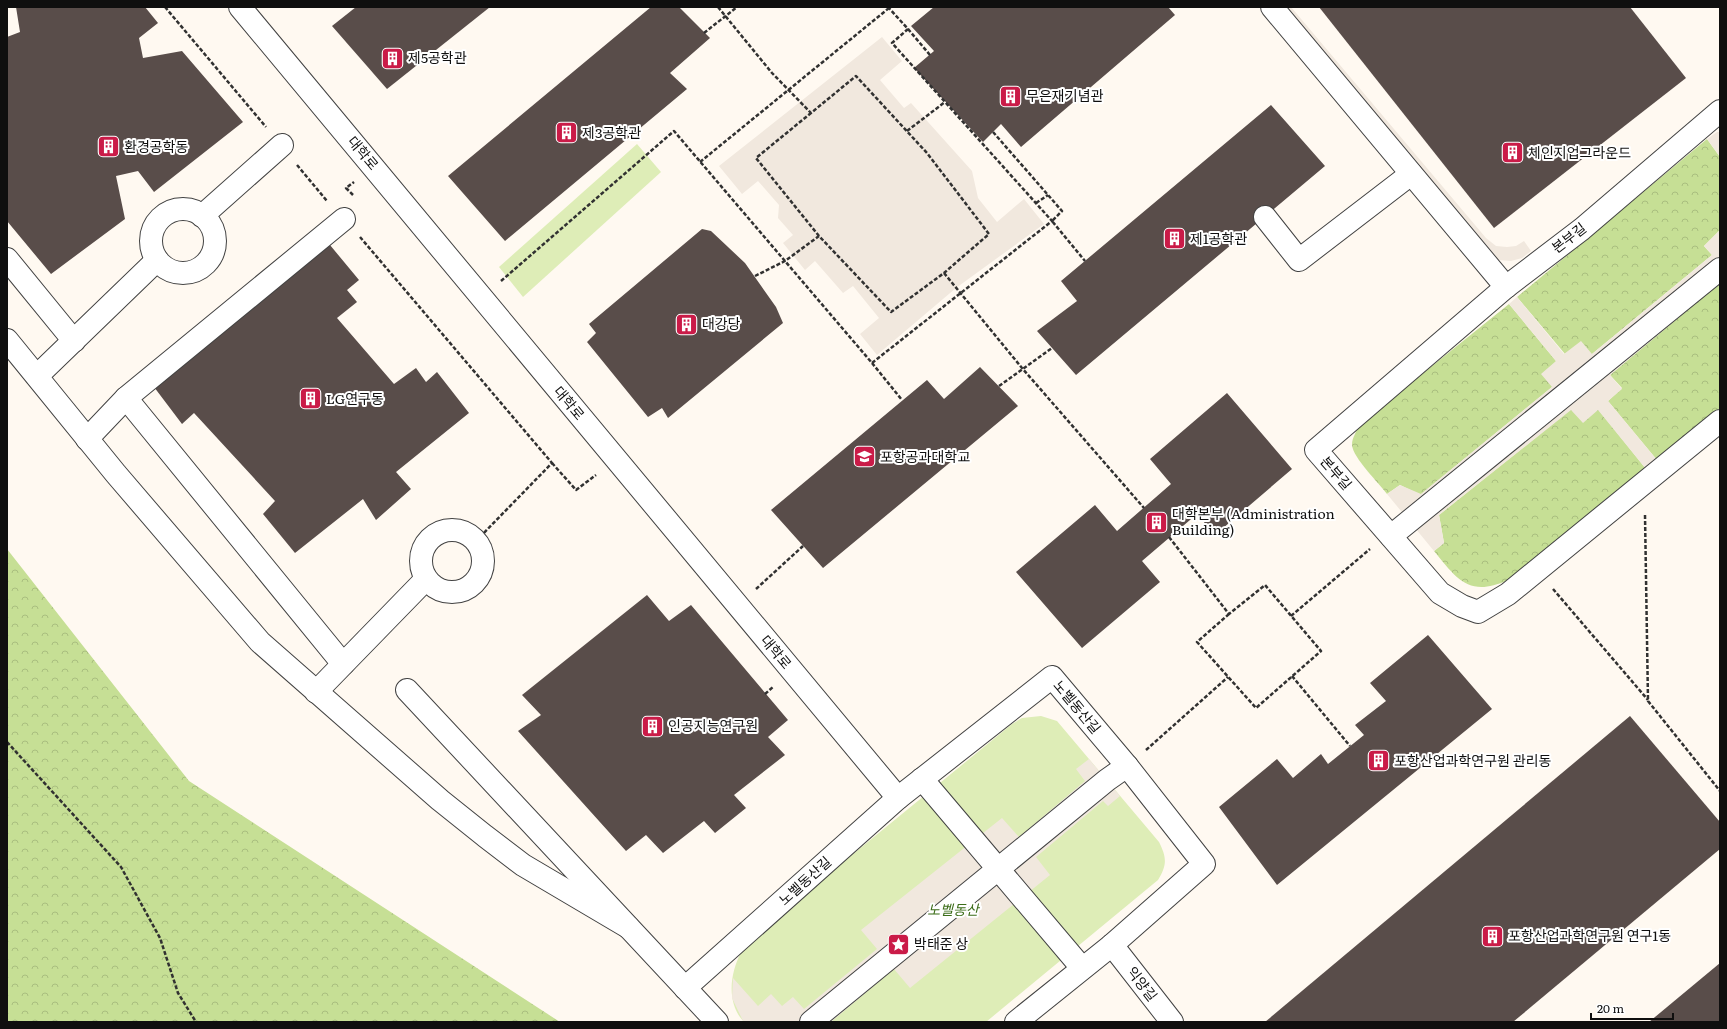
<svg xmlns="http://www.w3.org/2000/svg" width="1727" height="1029" font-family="Literata,'Noto Sans KR',serif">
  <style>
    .grass { fill: #deedb7 }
    .forest { fill: url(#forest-crowns) }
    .plaza { fill: #f1e8de }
    .building { fill: #594d4a }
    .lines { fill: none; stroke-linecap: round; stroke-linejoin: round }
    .minor-casing { stroke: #424242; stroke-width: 24 }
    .path { stroke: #313131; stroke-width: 2.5; stroke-dasharray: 4 2; stroke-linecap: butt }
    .minor { stroke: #fff; stroke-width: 22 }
    .labels { text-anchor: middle; stroke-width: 4; stroke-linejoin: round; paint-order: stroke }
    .poi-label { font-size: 14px; fill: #0f0f0f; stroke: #fff; text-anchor: start }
    .street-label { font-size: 14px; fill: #0f0f0f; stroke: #fff }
    .park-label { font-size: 14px; font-style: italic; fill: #3c6d19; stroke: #fff }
  </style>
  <defs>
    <pattern id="forest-crowns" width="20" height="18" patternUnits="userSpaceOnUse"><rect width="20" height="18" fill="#c6df95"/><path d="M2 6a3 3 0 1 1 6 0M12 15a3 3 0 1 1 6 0" fill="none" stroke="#a9be7f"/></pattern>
  </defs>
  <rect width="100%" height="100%" fill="#fff9f1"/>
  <g class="grass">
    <path d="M637,144L661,172L523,297L499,267Z"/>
    <path d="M1041,716L1057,721L1159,842C1167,858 1167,865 1158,880L986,1022H744C726,1003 730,974 741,952C745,944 754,938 759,931L1012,724L1022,718Z"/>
  </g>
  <g class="forest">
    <path d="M1707,139L1720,157V230L1704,246L1712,255L1592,354H1565L1517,297Z"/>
    <path d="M1720,283V408L1657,460L1608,401L1622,388L1610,375Z"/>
    <path d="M1509,304L1556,361L1552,387L1420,495L1400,485L1387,494C1379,483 1353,458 1352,445C1352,437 1357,431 1360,424Z"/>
    <path d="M1571,409H1598L1646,469L1508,580C1469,598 1457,579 1434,551L1444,543L1439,515Z"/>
    <path d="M7,549L189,781L560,1022H7Z"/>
  </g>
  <g class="plaza">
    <path d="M1275,7H1291L1486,238L1496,246L1507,247L1516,246L1524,241L1531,251L1522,258L1511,261L1498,260Z"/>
    <path d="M882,37L902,61L880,80L904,108L911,103L972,171L978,198L997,222L1024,199L1044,224L956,288L877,355L860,334L879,318L853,286L843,293L815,261L805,270L783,243L793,235L778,218L779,205L758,181L742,194L719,166Z"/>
    <path d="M1717,132H1720V157L1707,139Z"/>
    <path d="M1720,230V283L1610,375L1622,389L1608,401L1657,460L1646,469L1598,410L1583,423L1571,410L1439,515L1444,543L1434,551L1387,494L1400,485L1421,494L1552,387L1541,374L1556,361L1509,304L1517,297L1564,354L1581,341L1592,354L1712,255L1704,246Z"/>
    <path d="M1089,759L1120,796L1108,806L1103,801L1036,857L1050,875L910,988L894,969L831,1022H744L742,1019L732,998L733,978L758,1006L771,994L782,1006L793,997L804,1009L877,949L861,930L1002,818L1019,837L1085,781L1076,769Z"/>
  </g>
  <g class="building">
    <path d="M16,7H145L158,23L139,38L143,58L182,51L243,122L154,192L138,171L116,176L125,219L51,274L7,221V37L20,32Z"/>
    <path d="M356,7H490L387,89L332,26Z"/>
    <path d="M651,7H679L710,38L670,73L687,89L505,241L448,176Z"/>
    <path d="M934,7H1168L1175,15L1021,147L1001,124L983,142L914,68L934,51L911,26Z"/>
    <path d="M1319,7H1630L1686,78L1494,228Z"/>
    <path d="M1271,105L1325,166L1076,375L1037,331L1077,301L1061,281Z"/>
    <path d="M702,229L711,231L745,263L776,307L783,323L668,418L662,408L648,417L587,342L596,333L589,324Z"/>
    <path d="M325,239L359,280L347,290L357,302L337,318L394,384L416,368L426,382L437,372L469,413L396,472L411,489L376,520L363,499L295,553L263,514L275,501L194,413L182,424L151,383Z"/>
    <path d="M980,367L1018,406L823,568L771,510L927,380L944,399Z"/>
    <path d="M1227,393L1292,469L1215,535L1197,514L1142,561L1160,582L1082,648L1016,572L1095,505L1117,531L1171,484L1150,459Z"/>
    <path d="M647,595L669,621L691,605L788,720L768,737L785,755L734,795L746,808L715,833L704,821L663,853L646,835L626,851L518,731L541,715L522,695Z"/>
    <path d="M1428,635L1492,709L1277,885L1219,807L1277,759L1293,778L1321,754L1328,764L1364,735L1355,725L1386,701L1370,683Z"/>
    <path d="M1630,716L1720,822V849L1513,1022H1265Z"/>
    <path d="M1720,963V1022H1649Z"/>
  </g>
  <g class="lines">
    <defs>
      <g id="minor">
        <path d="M240,7L898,798"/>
        <path d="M1272,7L1506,287"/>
        <path d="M1720,111L1582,229L1506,287L1316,450L1440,593L1462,606L1478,612L1508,594L1720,421"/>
        <circle cx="183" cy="241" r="32"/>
        <path d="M202,216L282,145"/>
        <path d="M1265,217L1299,260L1411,174"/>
        <path d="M7,259L74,341"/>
        <path d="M7,340L116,474L260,642L440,800L485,836L523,865L628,927"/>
        <path d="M37,376L157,260"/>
        <path d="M126,398L343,664"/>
        <path d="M87,439L126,398L344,219"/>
        <circle cx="452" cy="561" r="31"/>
        <path d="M1391,536L1720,269"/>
        <path d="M407,690L717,1022"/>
        <path d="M316,692L426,579"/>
        <path d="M922,779L1082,968"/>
        <path d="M1112,945L1172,1022"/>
        <path d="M685,988L898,798L1052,677L1127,766L1204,864L1112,945L1016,1022"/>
        <path d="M811,1022L1107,780L1127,766"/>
      </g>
    </defs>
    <use href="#minor" class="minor-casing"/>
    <g class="path">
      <path d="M165,7L266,127"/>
      <path d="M718,7L772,73L811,113L856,76L927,153L989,234L944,273L891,312L819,236L756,158L811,113"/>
      <path d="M908,29L930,55"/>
      <path d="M704,33L737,7"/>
      <path d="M907,131L945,102"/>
      <path d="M993,132L1062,211L1052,221L1085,261"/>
      <path d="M700,162L889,8"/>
      <path d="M297,165L327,201"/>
      <path d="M353,195L346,188L354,182"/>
      <path d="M1036,203L1048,195"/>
      <path d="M360,237L552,463L476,541"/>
      <path d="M944,273L1022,368L1144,508"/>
      <path d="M755,276L785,261L819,236"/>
      <path d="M501,281L674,131L872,363L1052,221L892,43L908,29L888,7"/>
      <path d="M872,363L902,400"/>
      <path d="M999,386L1052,348"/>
      <path d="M552,463L576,490L596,475"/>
      <path d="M1645,515L1648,701L1720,791"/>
      <path d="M1169,537L1229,614L1265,585L1321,651L1256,708L1197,642L1229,614"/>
      <path d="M756,589L803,546"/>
      <path d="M1553,589L1648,700"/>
      <path d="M1291,616L1370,549"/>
      <path d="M1292,676L1350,746"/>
      <path d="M765,694L773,687"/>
      <path d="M7,742L121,867L160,938L178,993L196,1022"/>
      <path d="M1146,750L1228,677"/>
    </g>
    <use href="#minor" class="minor"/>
  </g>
  <defs>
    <symbol id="building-square" viewBox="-11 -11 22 22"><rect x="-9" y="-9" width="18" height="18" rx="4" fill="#ca1b48" stroke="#fff"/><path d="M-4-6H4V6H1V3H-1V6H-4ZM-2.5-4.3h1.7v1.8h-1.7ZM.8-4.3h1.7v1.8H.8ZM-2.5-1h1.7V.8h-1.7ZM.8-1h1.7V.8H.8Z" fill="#fff"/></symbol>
    <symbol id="university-square" viewBox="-11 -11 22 22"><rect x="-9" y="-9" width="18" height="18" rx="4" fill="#ca1b48" stroke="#fff"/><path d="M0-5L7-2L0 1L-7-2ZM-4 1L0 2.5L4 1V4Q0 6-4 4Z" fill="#fff"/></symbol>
    <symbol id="sight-square" viewBox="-11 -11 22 22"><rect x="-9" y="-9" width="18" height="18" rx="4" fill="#ca1b48" stroke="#fff"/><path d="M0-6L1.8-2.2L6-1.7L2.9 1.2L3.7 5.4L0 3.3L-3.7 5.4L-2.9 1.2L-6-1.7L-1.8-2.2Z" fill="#fff"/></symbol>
  </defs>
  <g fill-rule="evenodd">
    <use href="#building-square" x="380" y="46" width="25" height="25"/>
    <use href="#building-square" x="998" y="84" width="25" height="25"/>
    <use href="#building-square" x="554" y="120" width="25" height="25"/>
    <use href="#building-square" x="96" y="134" width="25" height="25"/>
    <use href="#building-square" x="1500" y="140" width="25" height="25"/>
    <use href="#building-square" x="1162" y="226" width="25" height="25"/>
    <use href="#building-square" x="674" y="312" width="25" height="25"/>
    <use href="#building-square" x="298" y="386" width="25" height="25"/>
    <use href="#university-square" x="852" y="444" width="25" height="25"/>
    <use href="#building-square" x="1144" y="510" width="25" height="25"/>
    <use href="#building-square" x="640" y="714" width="25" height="25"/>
    <use href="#building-square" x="1366" y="748" width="25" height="25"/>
    <use href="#building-square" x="1480" y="924" width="25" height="25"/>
    <use href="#sight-square" x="886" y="932" width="25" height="25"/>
  </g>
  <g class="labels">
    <g class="poi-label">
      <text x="408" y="63">제5공학관</text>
      <text x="1026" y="101">무은재기념관</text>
      <text x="582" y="138">제3공학관</text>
      <text x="124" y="152">환경공학동</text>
      <text x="1528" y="158">체인지업그라운드</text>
      <text x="1190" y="244">제1공학관</text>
      <text x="702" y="329">대강당</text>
      <text x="326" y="404">LG연구동</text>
      <text x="880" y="462">포항공과대학교</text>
      <text x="1172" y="519">대학본부 (Administration<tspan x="1172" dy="16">Building)</tspan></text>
      <text x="668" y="731">인공지능연구원</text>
      <text x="1394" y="766">포항산업과학연구원 관리동</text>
      <text x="1508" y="941">포항산업과학연구원 연구1동</text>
      <text x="914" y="949">박태준 상</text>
    </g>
    <g class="street-label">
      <text transform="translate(363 153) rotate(50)" y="5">대학로</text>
      <text transform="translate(1569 238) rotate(-38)" y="5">본부길</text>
      <text transform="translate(569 403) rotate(50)" y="5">대학로</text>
      <text transform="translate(1336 473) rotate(49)" y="5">본부길</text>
      <text transform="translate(776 652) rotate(50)" y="5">대학로</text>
      <text transform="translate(1077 707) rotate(50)" y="5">노벨동산길</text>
      <text transform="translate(805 881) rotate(-42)" y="5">노벨동산길</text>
      <text transform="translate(1142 984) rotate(52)" y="5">익양길</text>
    </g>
    <g class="park-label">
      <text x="953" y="915">노벨동산</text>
    </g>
  </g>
  <rect width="1727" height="1029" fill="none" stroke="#0f0f0f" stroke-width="16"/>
  <path d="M1591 1013v6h82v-6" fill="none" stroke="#0f0f0f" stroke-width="2"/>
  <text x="1597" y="1013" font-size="12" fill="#0f0f0f" stroke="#ffffff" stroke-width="3" paint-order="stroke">20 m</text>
</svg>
